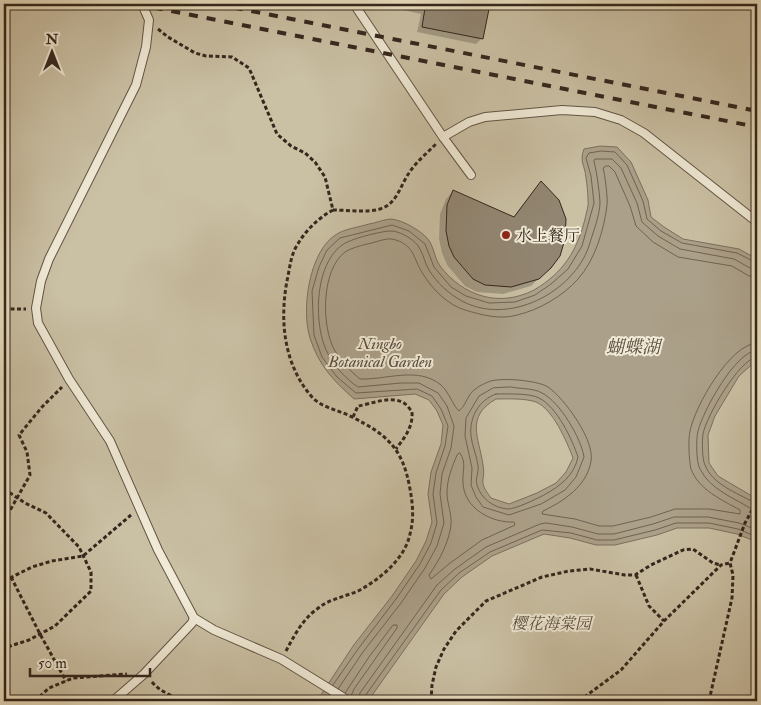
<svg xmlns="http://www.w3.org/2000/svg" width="761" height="705" font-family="'IM FELL Double Pica','Noto Serif SC',serif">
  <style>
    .green { fill: #cac0a4; stroke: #807360 }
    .water { fill: #aba089; stroke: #7c6f5e; fill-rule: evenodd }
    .shadow { fill: #0003 }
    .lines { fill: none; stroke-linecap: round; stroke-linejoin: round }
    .shore { stroke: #706353; stroke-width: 1 }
    .building { fill: #928672; stroke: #35261d }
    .lane-casing { stroke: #625446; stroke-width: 10 }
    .path { stroke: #35261d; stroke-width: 3; stroke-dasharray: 4 2.5; stroke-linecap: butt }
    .lane { stroke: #f0ead6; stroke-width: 8 }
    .rail { stroke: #35261d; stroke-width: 4; stroke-dasharray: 9 9; stroke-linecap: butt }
    .poi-dot { fill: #8f2418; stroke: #f0ead6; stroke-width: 2 }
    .labels { text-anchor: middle; stroke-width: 4; stroke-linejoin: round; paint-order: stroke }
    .poi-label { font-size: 16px; fill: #35261d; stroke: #f0ead6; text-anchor: start }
    .park-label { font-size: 16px; font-style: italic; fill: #5a4c3f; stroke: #f0ead6 }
    .water-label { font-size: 18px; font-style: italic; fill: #584b3d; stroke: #f0ead6 }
  </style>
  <rect width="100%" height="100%" fill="#e8dfc0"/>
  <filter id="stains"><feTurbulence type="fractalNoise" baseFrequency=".004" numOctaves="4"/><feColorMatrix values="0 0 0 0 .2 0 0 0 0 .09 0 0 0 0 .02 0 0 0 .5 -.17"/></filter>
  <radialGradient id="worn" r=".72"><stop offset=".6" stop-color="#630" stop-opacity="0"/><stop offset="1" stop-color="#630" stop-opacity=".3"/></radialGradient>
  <rect class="green" x="4" y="4" width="753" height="697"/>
  <path class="water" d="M600,146L617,147L631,162L648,200L651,217L664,227L683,239L739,249L757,259V360L739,376L715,416L708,435L709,463L718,476L757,499V542L737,534L709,528H677L657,535L615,545H596L570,538L544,534L492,556L462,577L444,594L368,701H317L353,646L392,596L416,561L426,541L432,522L428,494L431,472L441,444L443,425L437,411L429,400L415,394L354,399C333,380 319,366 310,338C301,310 309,250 337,234C345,229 359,227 369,224C376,223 385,219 391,219C403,220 424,232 430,242C434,249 435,259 440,266C463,296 499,308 534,290C563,273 577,251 585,219C586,213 589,206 588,200C588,193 587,185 586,178C585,165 579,162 584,149ZM496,399C508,399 524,398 536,402C553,409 567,442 573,458L566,472L556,483L537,493L509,504L491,498C477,479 486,483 483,465C479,437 465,417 496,399Z"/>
  <g class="shadow">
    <path d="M404,4H489L482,38L476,44L417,32L421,14L403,10Z"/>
    <path d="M534,190L546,271L531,286L503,294L477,292L465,286L447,265L442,253L439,239L440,214L446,199L453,191L513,218Z"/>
  </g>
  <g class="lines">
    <g class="shore">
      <path d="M757,277L749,276L732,266L678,257L653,242L636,226L630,206L615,172L609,166H606L603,168C605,174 608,200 607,205C604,230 595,260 578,279C563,296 539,310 517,315C500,320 482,315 465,310C448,305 433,290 423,274C413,259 415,244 392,239C385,238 374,243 367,244C360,246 351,248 345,252C321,270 321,327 335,351C342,362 350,371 360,379C386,380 418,366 441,385C449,392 452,404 459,411C464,407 466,401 469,396C473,389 481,385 488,382C498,377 537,380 548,387C564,398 595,440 591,461C587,486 564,501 543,511L542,514L575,519L599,526H613L651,517L675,509H709L740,514V510C722,500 699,490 691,469C689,461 688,439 690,431C695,406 730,344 757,343"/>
      <path d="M757,350C735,352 703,411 698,431C696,438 696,462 700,469C710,489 732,497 750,508L757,509"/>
      <path d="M757,357C739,359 706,417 703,434C702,440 702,460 705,465C712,484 737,493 753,502L757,503"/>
      <path d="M511,387C520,389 534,388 542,393C560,402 581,438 584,457L576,477L565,490L541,504L509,515L483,507L476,497L471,485L472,468L465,436L466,418L479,396L493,388Z"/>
      <path d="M496,394C507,394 530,393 539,398C557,407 572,439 578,457C574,476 560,486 544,495C536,499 516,509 508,509C494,508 481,499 477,485C475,479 479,472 478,466C477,456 472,446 471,436C469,417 479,400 496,394Z"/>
      <path d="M460,453C467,463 462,472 463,483C464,508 491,523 514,522L515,525L482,540L450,563L431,579L429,575C439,561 449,542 451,525C452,514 447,503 447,493C447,479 452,467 457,455Z"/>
      <path d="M333,685L358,649L396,599L420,564L431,543L437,523L433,494L436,473L445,446L448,426L441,409L432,396L417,389L356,393L337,377L322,357L314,335L312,291L319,267L327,250L340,238L392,225L409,231L425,244L434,267L451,287L466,296L489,303L515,302L535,295L551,284L568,269L582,246L594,203L591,176L586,158L589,153L601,151L615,152L627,165L643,201L647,219L661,231L682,243L737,253L757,263"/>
      <path d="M338,689L363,652L401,603L425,568L437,546L444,523L440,494L442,474L451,448L454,426L447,406L438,393L419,383H401L358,387C346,379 335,367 328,354C313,326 314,265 342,245C350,239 378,232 389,231C399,230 416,240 420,249C424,256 425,264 429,270C437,283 449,294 462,301C508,326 573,293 589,246C593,232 600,215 600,202C599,188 597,174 594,161L595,159H612L621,168L637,203L642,222L658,236L680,249L734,259L750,268L757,269"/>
      <path d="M345,693L369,657L393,625H397V628L354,689L351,696"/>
      <path d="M358,701L360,693L437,585L455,569L486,547L540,524L546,523L572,527L598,534H614L653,524L674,517H708L739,523L757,530"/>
      <path d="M364,701L365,696L441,590L459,573L490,552L542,530L571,533L597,540H614L655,530L676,523H709L738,529L757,537"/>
    </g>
  </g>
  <g class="building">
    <path d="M408,4H490L483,39L422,27L425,8Z"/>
    <path d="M541,181L559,200L566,219L565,239L560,256L551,268L539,279L511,287L485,285L473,279L454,257L449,246L446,231L447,205L453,190L514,217Z"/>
  </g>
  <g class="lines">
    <defs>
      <g id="lane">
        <path d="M142,4L149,20L146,47L136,85L49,259L41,281L36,308L38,323L69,379L110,441L158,550L194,618L214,630L281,659L349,701"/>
        <path d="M354,4L443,137L471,175"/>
        <path d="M443,137L469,122L485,117L562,110L595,112L621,120L644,133L757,222"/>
        <path d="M113,701L144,674L192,623L194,618"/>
      </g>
    </defs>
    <use href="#lane" class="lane-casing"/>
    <g class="path">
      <path d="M158,29L168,37L195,53L206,56L232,57L249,68L277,134L291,146L305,153L315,162L325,177L333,210C317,219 305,231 296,247C291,256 290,266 288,276C279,318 283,364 312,397C322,408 339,410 352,417C388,435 403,449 410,489C413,505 414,519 410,534C405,559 379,580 358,591C344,597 329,599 317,609C302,620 294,636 286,651"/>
      <path d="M333,210C347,210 366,213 380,209C397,204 400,186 409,173C416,162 427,153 436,144"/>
      <path d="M4,309H26"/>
      <path d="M353,417L358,406C371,404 391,395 404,403C407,405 410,409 412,412C413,427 405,437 396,449"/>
      <path d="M4,489L25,503L46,513L79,547L91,572V591L55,626L29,640L4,648"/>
      <path d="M4,521L30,475L27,452L19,435L42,407L62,387"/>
      <path d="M636,575L649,606L664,621"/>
      <path d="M11,577L40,634L66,681"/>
      <path d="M4,581L32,567L52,561L83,556L131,515"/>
      <path d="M152,682C160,692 174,697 186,701"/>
      <path d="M35,701L49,688L73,678L127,674"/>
      <path d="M431,701L432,685L436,667L444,649L456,631L486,601L542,577L569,571L590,569L625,575H635L651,565L683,550L693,549L713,563L721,565"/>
      <path d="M579,701L621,670L664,621L721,565L730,563"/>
      <path d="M709,701L732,598L733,575L730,563L745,523L757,501"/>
    </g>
    <use href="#lane" class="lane"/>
    <g class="rail">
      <path d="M136,4L757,127"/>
      <path d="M216,4L757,111"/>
    </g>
  </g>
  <circle class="poi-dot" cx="506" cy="235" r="5"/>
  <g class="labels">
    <g class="poi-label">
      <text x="516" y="241">水上餐厅</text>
    </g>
    <g class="park-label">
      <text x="380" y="349">Ningbo<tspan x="380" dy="18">Botanical Garden</tspan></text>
      <text x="551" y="629">樱花海棠园</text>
    </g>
    <g class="water-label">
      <text x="633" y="353">蝴蝶湖</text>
    </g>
  </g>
  <rect width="761" height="705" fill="none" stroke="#e8dfc0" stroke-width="20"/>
  <rect x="5" y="5" width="751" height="695" fill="none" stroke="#35261d" stroke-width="2.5"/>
  <rect x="10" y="10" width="741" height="685" fill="none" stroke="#35261d"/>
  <g transform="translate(52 52)" stroke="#f0ead6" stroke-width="4" paint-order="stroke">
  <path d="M0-4L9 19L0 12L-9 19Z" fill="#35261d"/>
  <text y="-8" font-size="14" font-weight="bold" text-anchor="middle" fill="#35261d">N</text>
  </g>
  <path d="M30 668v8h120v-8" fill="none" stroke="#35261d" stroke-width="2.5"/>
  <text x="38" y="668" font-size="15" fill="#35261d" stroke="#f0ead6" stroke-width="4" paint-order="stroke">50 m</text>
  <rect width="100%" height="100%" filter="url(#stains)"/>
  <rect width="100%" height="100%" fill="url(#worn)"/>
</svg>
